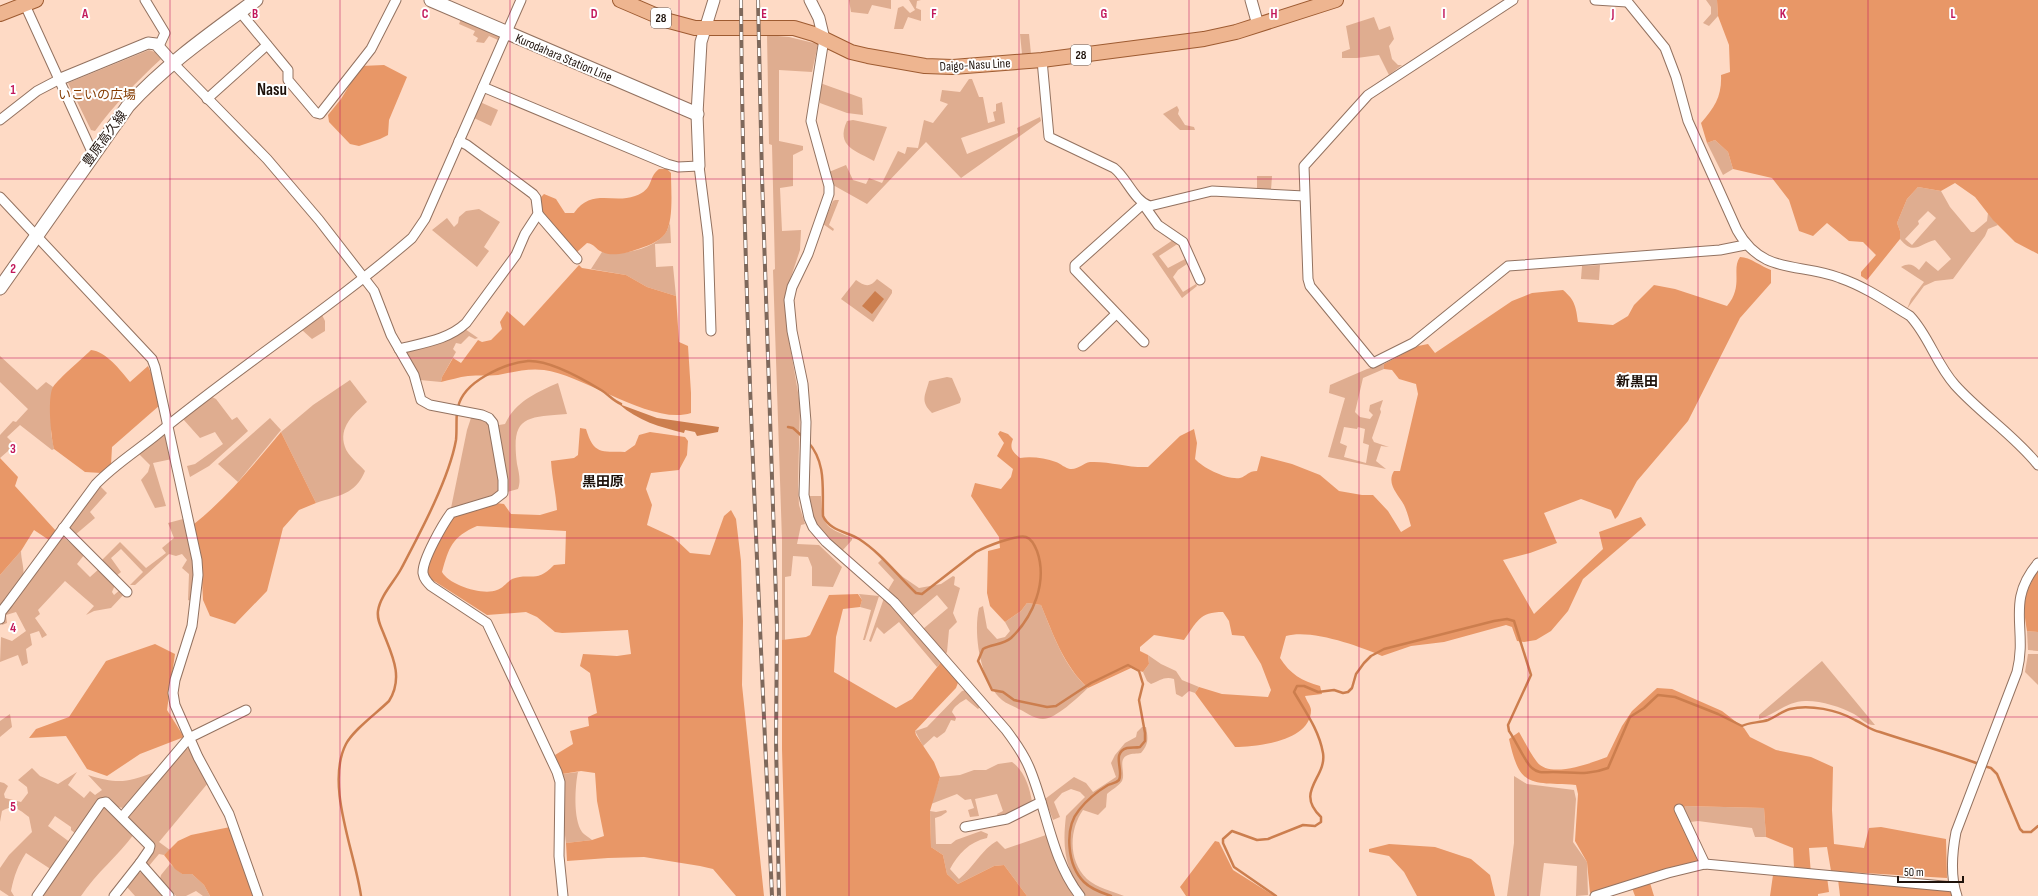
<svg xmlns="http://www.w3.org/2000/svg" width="2038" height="896" font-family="'Sofia Sans Condensed','Noto Sans JP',sans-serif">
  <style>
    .green { fill: #dfad90; fill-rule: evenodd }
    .forest { fill: #e89767; fill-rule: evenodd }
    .water { fill: #cc7e4e }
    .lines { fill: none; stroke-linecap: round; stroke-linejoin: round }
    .stream { stroke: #cc7e4e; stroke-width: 2.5 }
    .minor-casing { stroke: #937260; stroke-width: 11 }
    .tertiary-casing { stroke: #937260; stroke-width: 13 }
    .secondary-casing { stroke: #937260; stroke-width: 15 }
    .primary-casing { stroke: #9e5b31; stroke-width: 16 }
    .minor { stroke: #fff; stroke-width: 9 }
    .tertiary { stroke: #fff; stroke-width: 11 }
    .secondary { stroke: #fff; stroke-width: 13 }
    .primary { stroke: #eeb590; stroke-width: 14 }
    .rail-casing { stroke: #7e685b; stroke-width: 4 }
    .rail { stroke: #fff; stroke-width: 2.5; stroke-dasharray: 8; stroke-linecap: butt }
    .grid { fill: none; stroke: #c2185b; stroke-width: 1; stroke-opacity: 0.55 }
    .labels { text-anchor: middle; stroke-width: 4; stroke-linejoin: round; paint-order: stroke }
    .shield { fill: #fff; stroke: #625954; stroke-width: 1 }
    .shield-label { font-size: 12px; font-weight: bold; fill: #1e120b }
    .street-label { font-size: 13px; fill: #1e120b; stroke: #fff }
    .park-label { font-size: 13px; fill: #843b00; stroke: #fff }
    .neighbourhood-label { font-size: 14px; font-weight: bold; fill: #1e120b; stroke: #fff }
    .district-label { font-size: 17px; font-weight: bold; fill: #1e120b; stroke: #fff }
    .grid-label { font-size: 13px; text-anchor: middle; font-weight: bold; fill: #c2185b; stroke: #fff; stroke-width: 4; stroke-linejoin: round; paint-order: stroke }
  </style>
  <rect width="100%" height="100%" fill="#fedac5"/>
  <g class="green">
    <path d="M849,0H891V9L872,5L868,14L851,12Z"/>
    <path d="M909,0H921L917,1L916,8L921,10V21L908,17L903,29H894L898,8L903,6L910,13L915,10Z"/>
    <path d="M1706,0H1717L1718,16L1709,26L1703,23L1711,14V7Z"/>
    <path d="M1374,17L1379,30L1390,26L1394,39L1389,46L1392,59L1398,65H1402L1389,75L1379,55L1357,58H1342V52L1350,49L1346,26Z"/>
    <path d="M461,19L499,36L498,40L489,36L484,43L476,42L478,38L473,35L475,31L459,24Z"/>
    <path d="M1020,34H1029L1031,54H1022Z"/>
    <path d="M767,35L789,37L818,44L812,72L779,70V141L803,146V150L793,155V186L780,188L782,231L801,230L800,250L785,295L787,329L800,404L798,486L799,505L805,524L801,525L797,544L819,545L842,567L833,587L812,586V567L808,557L793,556L791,576L785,577V640H782V540L773,270L775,269L772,145L769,144Z"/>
    <path d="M149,50L155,52L161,59C136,82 115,104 95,131L91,130L68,83Z"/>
    <path d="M969,79H972L979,97H983L988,123L995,121L993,112L996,111V104L1002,102L1005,123L961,138L967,154L1018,133L1017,128L1040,117L1041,121L961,178L926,142L867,204L833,185L829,172L846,165L853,180L866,184L869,178L882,183L898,151L905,154L907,147L918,148L924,120L933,123L948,104L940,101L942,90L960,92Z"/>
    <path d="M820,83L862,98L863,115L847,113L820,103Z"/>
    <path d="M480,102L498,110L491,126L474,118Z"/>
    <path d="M1177,106L1179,110L1178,114L1185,125L1194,127L1195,130H1180L1163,114Z"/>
    <path d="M853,120L887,127L874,161C857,151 835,147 847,121Z"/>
    <path d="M1715,140L1728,152L1733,169L1723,175L1707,143Z"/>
    <path d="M1257,176H1272L1271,190H1257Z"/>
    <path d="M1918,187L1941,191L1950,207L1971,232H1974L1987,221L1988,213L1998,225L1988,229L1985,236L1953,279L1935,281L1924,286L1907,309L1911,299L1924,282L1901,267C1909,263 1912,264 1919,270L1926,261L1938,271L1951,259L1935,240C1919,244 1914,256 1900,239V231L1897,223L1907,199ZM1928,211L1936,218L1912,245L1905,239L1919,224L1918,221Z"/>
    <path d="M835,200H839L829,225L834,229L833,231L823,224L833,201Z"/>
    <path d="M479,209L500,222L484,247L489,251L477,267L432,230L447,218L454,227L458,223L459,217L466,211Z"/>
    <path d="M670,223L671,243L655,244L656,267L673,266L676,296L647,287L626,275L591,269L602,252C622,255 649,251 664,235C667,232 668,227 670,223Z"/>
    <path d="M1173,240L1179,243L1159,256L1168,268L1187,258L1190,262L1178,270L1173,277L1183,292L1196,284L1197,286L1182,298L1152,254Z"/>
    <path d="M1600,265L1599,280L1581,279L1582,266Z"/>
    <path d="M877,279L892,290V293L873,322L841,299L856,280C864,286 870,288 877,279Z"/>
    <path d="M322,315L325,321V331L312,339L302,330Z"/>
    <path d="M465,329L478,338L475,339L469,336L461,344L456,343L453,349L456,352L442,377L441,382L420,380L406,354L407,351Z"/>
    <path d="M0,356L37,390L46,382L53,387L51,433L54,449L52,450L20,425L7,437L15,445L0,458V435L13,421L16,422L28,409L0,382Z"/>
    <path d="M1384,364V369L1363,378L1355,412L1360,417L1370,419L1373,415L1369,411L1370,405L1383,400L1380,409L1381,412L1372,438L1374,442L1389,447L1381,446L1376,461L1386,469L1328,457L1345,398L1329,393L1330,385L1367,369ZM1344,427L1357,429L1358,427L1365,429L1363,443L1369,445L1366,463L1344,457L1347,446L1340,443Z"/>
    <path d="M947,377L952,378L961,399L960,403L932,413C920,401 925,396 929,381Z"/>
    <path d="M350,380L367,402C354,414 338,427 345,447C347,455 360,465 365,471C355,495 339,495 316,503L281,432L313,405Z"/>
    <path d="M558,383L567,414C524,417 511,417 517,464C519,473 521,481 518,489L451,508L467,430L472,415L499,425L505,424C515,402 537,392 558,383Z"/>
    <path d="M212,397L216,399L232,420L237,417L248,431L209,466L190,477L187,466L195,464L223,444L215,432L200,438L183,419L209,398Z"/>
    <path d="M270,418L281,430L238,482L218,464Z"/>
    <path d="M164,434L167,435L172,459L153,463L166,506L155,508L141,480L148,472L150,465L139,454Z"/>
    <path d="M100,486L107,493L90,512L95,518L75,535L69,528Z"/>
    <path d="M808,496H821C822,526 825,527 852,538V540L842,551L813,524Z"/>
    <path d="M183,519L194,564L191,601L188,600L189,574L182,568L187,560L182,554L176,556L169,554L135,585H130L143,572L121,549L111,558L121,572L116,576L102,560L120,542L146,568L166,553L162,548L174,538L168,523Z"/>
    <path d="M62,536L84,555L77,564L90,577L100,568L115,585L112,592L114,595L121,589L125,593L111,608L94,611L86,615L94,606L65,581L38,610L40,614L35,618L47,635L42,638L39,631L30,634L32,645L26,649L28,663L22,666L18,655L0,662L1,637L12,641L26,631L16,612L6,615L7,623L2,625L4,614Z"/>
    <path d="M21,551C21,560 25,569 23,577L0,608V575Z"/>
    <path d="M883,558L903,577L919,588L941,584L953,576L955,577L954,585L960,588L953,613L957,622L949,630L947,652L945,655L923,629L948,608L937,595L912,616L888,590L894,580L878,563Z"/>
    <path d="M859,594L879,596L865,640H863L871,610L860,607L862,600Z"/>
    <path d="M884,598L942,661L937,667L899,622L884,634L877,627L871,642L869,641Z"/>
    <path d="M1027,603L1041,605C1053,634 1064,667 1088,688C1078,697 1056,719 1043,719C1035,719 1027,713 1021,710C1015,707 1007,704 1002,700C980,681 973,634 979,608L983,606L987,628L997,639L1005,637L1010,631L1005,622L1021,611Z"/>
    <path d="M2027,631L2038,632V651L2028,650Z"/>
    <path d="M2028,654H2038V685L2025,672Z"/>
    <path d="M1148,655L1161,664L1176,671L1182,680L1199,687L1195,693L1189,691L1182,697L1176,694L1174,679C1164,676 1160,681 1151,684L1147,681L1143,672L1149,664Z"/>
    <path d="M1822,661L1875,725C1867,726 1861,718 1854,714C1841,707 1822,701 1807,701C1789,700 1776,714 1759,719V715Z"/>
    <path d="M966,690L980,707L978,709L966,699C961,702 954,706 952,712L956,718L955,721L951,720L945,732L937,738L934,736L923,746L915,731L927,727L962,691Z"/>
    <path d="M10,714L12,727L0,737V721Z"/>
    <path d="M1142,727H1146C1148,738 1149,744 1141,753C1137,754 1132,753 1128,755C1117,759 1126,773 1122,781C1119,786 1111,790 1107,794L1106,807L1098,815L1083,810C1069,830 1068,861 1087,879C1097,888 1112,891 1124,896H1086C1065,871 1062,849 1066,816L1085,797L1080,792L1071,789L1062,793L1054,802L1060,817L1053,820L1045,799L1074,777L1086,783L1093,792L1113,779L1116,777L1111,763L1115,755L1125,743L1136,737L1137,732Z"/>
    <path d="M189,748L208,783L159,842L170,850L164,855L159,854L148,867L145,862L154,846L129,818V813L186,749Z"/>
    <path d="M1012,762C1024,770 1030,788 1032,802L1009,814L998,817L997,814L1003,811L997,794L975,799L979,816L970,817L968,810L974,808L971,799L965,800L957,794L931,804L940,777L960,775L974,770H986L998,764Z"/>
    <path d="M32,768L40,776L58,784L77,772L68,785L84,798L90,791L95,795L102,790L88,775C117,784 127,783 154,772L123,808L118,807L110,798L101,799L76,834L71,830V827L55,816L48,826L71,843L52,870L26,853C18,865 14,876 11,891L14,896H9L0,890V868L9,855L32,832L29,817C19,809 13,804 2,811L0,822V782L4,783L8,786L4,794L5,798L21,802L28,793L27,787L18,780Z"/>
    <path d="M578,772C575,786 573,819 582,832C584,835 589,837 592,840L566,843L564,827L562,774Z"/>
    <path d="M1514,776L1527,784L1574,790L1576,799L1573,842L1587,862L1588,895L1576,896L1577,866L1544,863L1540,896H1507L1514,843Z"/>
    <path d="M104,806L108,807L134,834C118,856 96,873 81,896H42Z"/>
    <path d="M1685,806L1764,808L1766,837H1755L1752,828L1698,821L1683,823Z"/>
    <path d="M946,810L947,812L941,816L935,818L936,844H951L956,840L981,831L988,834L987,838C969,842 958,854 950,869L959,879C973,868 983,848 997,841L1005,849L1046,835L1059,869L1073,896H1027L1004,865L994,866L958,884L947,874L943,855L931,847L930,811L936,812Z"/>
    <path d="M170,864L182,874H192L204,885L210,896H203L196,891L186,896H176L160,879L161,875Z"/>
    <path d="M143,872L166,896H135L127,887L137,873Z"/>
  </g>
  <g class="forest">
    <path d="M1717,0H2038V254L2015,242L1993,220L1975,197L1955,183L1941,191L1918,187L1907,199L1897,223L1900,231V239L1867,280L1861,276V272L1876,255L1863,242L1849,241L1827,223L1813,236L1799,231L1789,200L1772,178L1733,169L1728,152L1715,140L1707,143L1701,123C1715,107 1722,96 1721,75L1730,72L1729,45L1718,16Z"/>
    <path d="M384,65L407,77L389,120L388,135L380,139L359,146L350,144L329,122L328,115L341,99L361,66Z"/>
    <path d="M659,169H667L671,173C671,188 674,222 665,234C659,242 645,247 635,250C627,253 611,257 602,252C595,249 595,244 587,243L577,252L573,251L540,213L538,200L544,194L556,199L565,213H574C592,188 613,204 635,196C655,189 647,178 659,169Z"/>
    <path d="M1740,257C1750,257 1762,267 1771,270V283L1740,318L1688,421L1637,481L1618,516L1615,519L1611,510L1581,499L1544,513L1557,543L1530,553L1503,560L1534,614L1603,549L1599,532L1641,517L1646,525L1583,579L1568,611L1551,631L1536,640L1524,642L1517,641L1512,627L1506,625L1444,642L1411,646L1382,656C1358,646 1312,629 1286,636L1280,658C1290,674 1302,681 1320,686L1322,694L1305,696C1306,700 1311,706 1311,710C1311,741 1257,747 1235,747L1195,693L1199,687L1222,694L1268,697L1271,690L1261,664L1244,636L1232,635L1229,621L1223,612C1199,612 1197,622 1184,640L1154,635L1140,647V651L1148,655L1149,664L1143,672L1131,668L1088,688C1064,666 1053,634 1041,605L1027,603L1021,611L1005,622L990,606L987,593L988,551L1000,548L999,537L971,496L975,483L1001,489L1011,477L1013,469L997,456L1004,443L998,434L1000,431L1008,434L1013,439C1009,449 1013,452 1020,458C1031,456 1045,458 1056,462C1061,464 1065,468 1070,469C1078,470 1083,463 1090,462C1110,461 1128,468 1148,467L1180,436L1194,429L1197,443L1195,459C1203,468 1227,480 1240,478C1247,476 1248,471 1257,471L1261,456L1292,464L1320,475L1339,491L1362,495H1373L1388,511L1401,532L1411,526C1409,519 1407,511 1404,505C1398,494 1386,484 1394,471H1400L1418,394L1416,384L1399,379L1392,370L1384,369V364L1418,346L1428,344L1435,353L1512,301L1532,293L1563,290C1575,300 1576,307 1578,322L1613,325L1628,316L1634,305L1654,285L1675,289L1727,306C1744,286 1731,269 1740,257Z"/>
    <path d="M579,265L582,268L626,275L647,287L676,296L679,342L688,346L691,393V413C652,426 584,375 544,370C528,368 514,372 498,375C488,376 478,375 468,376C459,377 450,380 441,382L442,377L453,358L461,363L478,340L482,342L491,340L502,329L500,322L507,311L524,326Z"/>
    <path d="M91,350C106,351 121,371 130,382L148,366L154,379L160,405L112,447L111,465L101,473L85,472L54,449C51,436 47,398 53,387C60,377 81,360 91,350Z"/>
    <path d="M580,428L586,429C594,455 601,451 625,452L635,445L639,435L650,432L685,437L688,441L687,455L679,470L651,473L646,489L652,505L647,525L673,537L690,553L710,555L724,516L731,510L736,519L741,561L743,621L742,685L764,896H736L713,869L700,866L644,857L608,858L567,861L566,843L592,840L604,836L597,801L595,773L581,771L562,774L555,755L573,744L570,731L589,726L588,717L597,713L590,673L580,666L583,654L617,656L631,654L628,630L562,633L555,632L537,617L526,612L487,615L431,579L427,571V564L449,518L496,503L504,504L511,514L540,515L557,510C556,493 552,478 551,461L574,458L578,455ZM477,526L566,531L565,564L554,565C536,584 530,572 512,579C507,582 503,588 497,590C483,596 449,585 442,572C449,547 452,537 477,526Z"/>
    <path d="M281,432L316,503L299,510L283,528L267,591L235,624L210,616L203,600L202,580L194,524C227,498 254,464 281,432Z"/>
    <path d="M0,458L18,477L15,486L56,531L49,540L34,530L21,551L0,575Z"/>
    <path d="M2038,570V632L2027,631C2022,603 2024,594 2038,570Z"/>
    <path d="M858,594L862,600L860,607L843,609L836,637L834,672L896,708L912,699L942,661L959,680L956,688L915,731L916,735L934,762L940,777L930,811L931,847L943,855L947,874L958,884L994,866L1004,865L1027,896H786L782,749V640L806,637L810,635L829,595Z"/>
    <path d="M155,644L175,654L167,710L184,737L140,754L107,776L87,769L66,736L29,738L36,729L69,717L106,661Z"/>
    <path d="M1657,688L1672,689L1722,711L1744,728L1750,737L1776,750L1811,757L1833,767L1832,810L1834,844L1864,848L1869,828L1881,827L1946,839L1947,878L1831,871L1827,847L1809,848L1811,875L1827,877L1829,892L1818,894V896H1770L1773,875L1794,868L1793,848L1766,837L1764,808L1685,806L1683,823L1700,859L1697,862L1590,893L1587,862L1575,841L1578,794L1576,785C1530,782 1520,789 1509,739L1519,732C1525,742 1530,753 1537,762C1550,779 1591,763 1607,757L1622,726L1632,711Z"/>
    <path d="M230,827L253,896H210L204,885L192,874H182L175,869L164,855L178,841L191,835Z"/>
    <path d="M1215,841L1219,842L1233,870L1273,895L1277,896H1186L1180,887Z"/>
    <path d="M1389,844L1435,847L1471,859L1490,875L1495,896H1417L1404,872L1389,856L1369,852V849Z"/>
    <path d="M1838,879L1951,891L1952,896H1840Z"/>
    <path d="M1650,883L1654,896H1635L1632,888Z"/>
  </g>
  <g class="water">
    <path d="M875,291L884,299L872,314L862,306Z"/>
    <path d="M619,404L657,418L719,427L718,432L697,436L695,432L685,430L684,433C660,427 638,421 619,404Z"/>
  </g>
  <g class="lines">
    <g class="stream">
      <path d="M458,407C461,394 473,383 485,376C497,369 514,362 528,361C550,360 583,379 601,390C608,394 613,401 621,404"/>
      <path d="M788,427L793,428L803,437"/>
      <path d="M808,442C827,463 822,490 823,516C829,530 847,532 859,539C881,553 897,575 916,593L922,594L976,552C985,547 1017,534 1026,537C1032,539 1035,546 1037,551C1048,582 1033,617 1011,638C1003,645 991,644 983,649L978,661L992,690L1003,692L1014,700L1047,707L1056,706L1091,683L1128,665L1139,671L1143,684L1139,700L1145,733V741L1140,747C1136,748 1131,747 1127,748C1111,753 1124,770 1119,780C1115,784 1112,783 1108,785C1098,791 1086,801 1079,810C1064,828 1067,865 1084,882C1091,889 1102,893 1111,896"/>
      <path d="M1984,766L1991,768L1997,774L2020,829L2023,832H2031L2038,826"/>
      <path d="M361,896C355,852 325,785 346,744C354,729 377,713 389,701C404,677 392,655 383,632C380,625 377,619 378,611C380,596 394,582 401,569C420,533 449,479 456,440C457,431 456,421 457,412"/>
      <path d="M1276,896L1234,867L1223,843V839L1232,831L1257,840L1268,839L1303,825L1315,826L1321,822V817C1294,791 1327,778 1323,753C1319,730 1305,711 1294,692L1297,686H1304L1318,692L1334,690L1343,693L1348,692L1352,688L1356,674L1364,663L1371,656L1384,649L1494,621L1507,619L1514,621L1531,675L1508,725L1509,731C1515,739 1526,764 1532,768C1539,774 1544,772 1553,772C1573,772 1587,776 1608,768L1630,717L1644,708L1658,695L1675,697L1718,714L1742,726C1749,722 1759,723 1768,720C1776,717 1782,711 1790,709C1809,704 1838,710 1855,720C1864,724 1870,730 1880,732C1913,743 1946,752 1979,764"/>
    </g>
    <defs>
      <g id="minor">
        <path d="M145,0L165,33L159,46"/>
        <path d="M1513,0L1368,95L1304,166L1308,279L1310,286L1373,363L1413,343L1508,266L1720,250L1745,245"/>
        <path d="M1595,0L1627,2"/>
        <path d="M1626,0L1665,48L1676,77L1688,121L1737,230C1763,276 1799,262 1840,278C1866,287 1887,302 1910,316C1929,336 1936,364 1955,385C1980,413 2014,435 2038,465"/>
        <path d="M25,5L93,154"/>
        <path d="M240,12L288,70V80L316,113L320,114L371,49L396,0"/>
        <path d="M824,39L811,121L829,186V194L808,254L792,287L789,300L792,331L803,384L806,422L804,495L809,518L813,527L826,542L894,602L1006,730C1015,742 1023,753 1029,767C1047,809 1051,859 1080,896"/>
        <path d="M1042,60L1049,137L1114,168C1127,178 1134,201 1150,206L1212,191L1304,196"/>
        <path d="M173,63L267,159L319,220L374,291L391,335L414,375L421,400L430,405L482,415L489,418L493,423L503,480V493L494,500L451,513C443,524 422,560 423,573C424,579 427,582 431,586L487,623L557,772L560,782L559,856L563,896"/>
        <path d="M483,87L667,164L678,167L699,166L708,237L711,331"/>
        <path d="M207,99L267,45"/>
        <path d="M0,120L37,91L58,80"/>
        <path d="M0,197L152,359L155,367L197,560L198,575L192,626L175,680L173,693L175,705L198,757L229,814L258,896"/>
        <path d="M538,214L577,259"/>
        <path d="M1144,342L1075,270V265L1143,204L1158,225L1183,242L1200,280"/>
        <path d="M1083,346L1116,314"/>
        <path d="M399,349C422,343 448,340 466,323L516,255L525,234L538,214L536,198L533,194L467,145L459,141"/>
        <path d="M63,528L127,592"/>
        <path d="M0,619L1,612L8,603L96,484C113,466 135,452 155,436C238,367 330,309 412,238L425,219L521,0"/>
        <path d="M1679,809L1705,864"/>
        <path d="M122,817L189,738L246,710"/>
        <path d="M965,827L1007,819L1041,802"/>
        <path d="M37,896L101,803L106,802L150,846L149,850L140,863"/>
        <path d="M114,896L140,863L169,896"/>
        <path d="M1595,896L1668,873L1705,864L1954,887"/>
        <path d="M1957,896C1950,876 1952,853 1956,832L2017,672C2028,628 2005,602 2038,563"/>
      </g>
      <g id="tertiary">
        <path d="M810,0L819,18L824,39"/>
        <path d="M1251,0L1258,25"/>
        <path d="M58,80L148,43L156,44L173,63"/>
        <path d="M699,166L697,114L701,42L714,0"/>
      </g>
      <g id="secondary">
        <path d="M431,0L697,114"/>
        <path d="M0,288L128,106C165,65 211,33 256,0"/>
      </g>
      <g id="primary">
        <path d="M620,0L669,21L695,28H794L814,34L851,52L868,56L925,66L953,67L1042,60L1204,39L1236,32L1336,0"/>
        <path d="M0,14L36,0"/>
      </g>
    </defs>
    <use href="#minor" class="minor-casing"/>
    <use href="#tertiary" class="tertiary-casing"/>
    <use href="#secondary" class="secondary-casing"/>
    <use href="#primary" class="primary-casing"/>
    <use href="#minor" class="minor"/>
    <use href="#tertiary" class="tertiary"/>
    <use href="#secondary" class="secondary"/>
    <use href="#primary" class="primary"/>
    <defs>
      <g id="rail">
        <path d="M741,0C743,299 759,597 772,896"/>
        <path d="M758,0L762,177L777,628L776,741L779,896"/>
      </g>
    </defs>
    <use href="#rail" class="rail-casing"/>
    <use href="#rail" class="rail"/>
  </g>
  <path class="grid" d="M170,0V896M340,0V896M510,0V896M679,0V896M849,0V896M1019,0V896M1189,0V896M1359,0V896M1528,0V896M1698,0V896M1868,0V896M0,179H2038M0,358H2038M0,538H2038M0,717H2038"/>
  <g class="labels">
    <g class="shield">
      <rect x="651" y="8" width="20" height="20" rx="3"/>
      <rect x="1071" y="45" width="20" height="20" rx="3"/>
    </g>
    <g class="shield-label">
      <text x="661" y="22">28</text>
      <text x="1081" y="59">28</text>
    </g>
    <g class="street-label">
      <text transform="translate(564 57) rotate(23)" y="5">Kurodahara Station Line</text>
      <text transform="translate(975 64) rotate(-3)" y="5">Daigo-Nasu Line</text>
      <text transform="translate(104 138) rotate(-54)" y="5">豊原高久線</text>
    </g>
    <g class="park-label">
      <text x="97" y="99">いこいの広場</text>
    </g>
    <g class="neighbourhood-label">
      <text x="1637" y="386">新黒田</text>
      <text x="603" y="486">黒田原</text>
    </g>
    <g class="district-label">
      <text x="272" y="95">Nasu</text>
    </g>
  </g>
  <g class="grid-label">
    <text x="85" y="18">A</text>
    <text x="255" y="18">B</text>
    <text x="425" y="18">C</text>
    <text x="594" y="18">D</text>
    <text x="764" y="18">E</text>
    <text x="934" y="18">F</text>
    <text x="1104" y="18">G</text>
    <text x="1274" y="18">H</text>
    <text x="1444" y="18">I</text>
    <text x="1613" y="18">J</text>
    <text x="1783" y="18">K</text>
    <text x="1953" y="18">L</text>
    <text x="13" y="94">1</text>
    <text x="13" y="273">2</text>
    <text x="13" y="453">3</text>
    <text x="13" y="632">4</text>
    <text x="13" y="811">5</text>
  </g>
  <path d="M1898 876v6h65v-6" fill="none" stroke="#1e120b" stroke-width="2"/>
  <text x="1904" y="876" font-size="12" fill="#1e120b" stroke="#ffffff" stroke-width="3" paint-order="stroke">50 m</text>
</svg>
